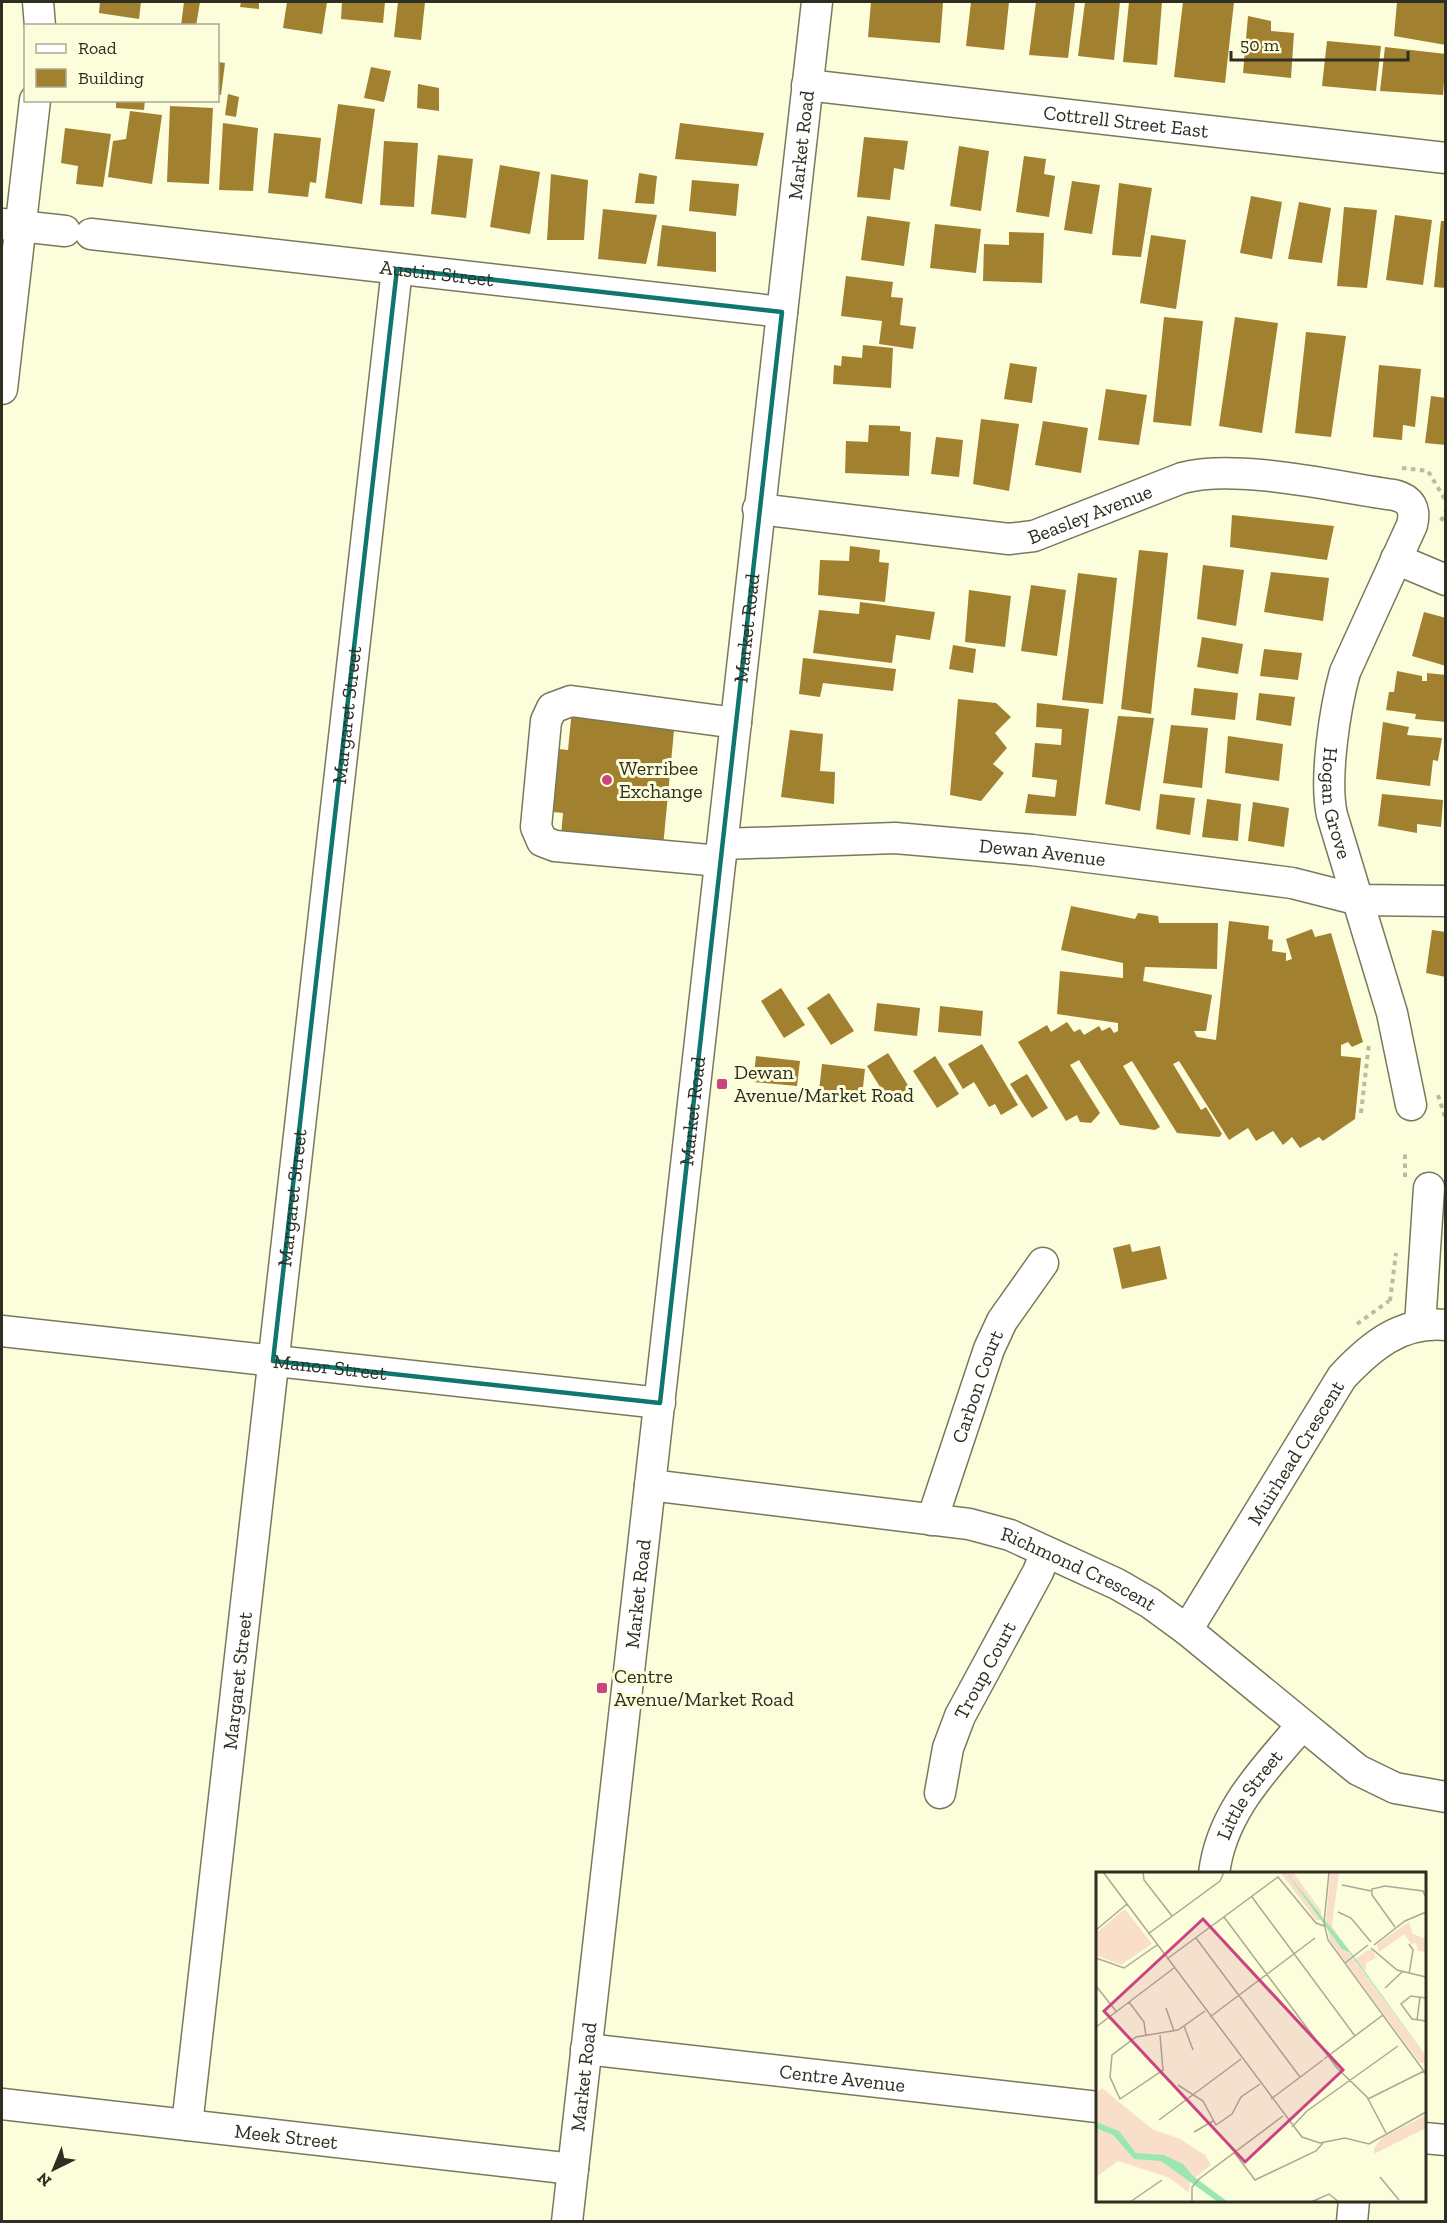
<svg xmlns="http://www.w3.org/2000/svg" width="1447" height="2223" font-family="'Zilla Slab',serif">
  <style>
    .building { fill: #a18030 }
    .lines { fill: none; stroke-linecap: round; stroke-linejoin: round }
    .minor-casing { stroke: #78795b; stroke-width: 33 }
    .path { stroke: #bbbba0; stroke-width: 4; stroke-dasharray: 4.5 4.5; stroke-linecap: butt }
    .minor { stroke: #fff; stroke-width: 30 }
    .marked { fill: none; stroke: #0f766e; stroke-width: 4.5; stroke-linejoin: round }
    .poi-dot { fill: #cb4482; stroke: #fcfddb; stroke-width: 2 }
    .labels { text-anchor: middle; stroke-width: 6; stroke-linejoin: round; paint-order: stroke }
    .street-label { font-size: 20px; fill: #2e2e21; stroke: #fcfddb }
    .poi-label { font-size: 20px; fill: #2e2e21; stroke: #fcfddb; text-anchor: start }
    .inset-road { fill: none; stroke: #aaaa91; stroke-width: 1.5 }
    .view { fill: #cb4482; fill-opacity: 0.15; stroke: #cb4482; stroke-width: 3 }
    .inset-edge { fill: none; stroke: #2e2e21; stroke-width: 3 }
  </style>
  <rect width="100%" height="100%" fill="#fcfddb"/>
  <g class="building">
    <path d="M100,2H141L139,19L99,13Z"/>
    <path d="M184,2H200L196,26H181Z"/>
    <path d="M241,2H259V9L240,7Z"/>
    <path d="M287,2H327L322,34L283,28Z"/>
    <path d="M342,2H385L383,23L341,19Z"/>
    <path d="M398,2H425L421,40L394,37Z"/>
    <path d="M871,2L943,3L940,43L868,37Z"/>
    <path d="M971,2H1009L1004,50L966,46Z"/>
    <path d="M1036,2H1075L1068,58L1029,55Z"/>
    <path d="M1085,2H1120L1114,60L1078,56Z"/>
    <path d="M1129,2H1162L1157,65L1123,62Z"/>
    <path d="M1183,2H1234L1225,83L1174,77Z"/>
    <path d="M1397,2H1446V45L1394,36Z"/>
    <path d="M1248,16L1271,21V31L1294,33L1291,78L1243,73Z"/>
    <path d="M1327,41L1381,46L1376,91L1322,86Z"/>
    <path d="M1385,47L1446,54L1443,95L1380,91Z"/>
    <path d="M218,62L225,63L221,95L218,94Z"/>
    <path d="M371,67L391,71L384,102L364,98Z"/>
    <path d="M418,84L439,88V111L417,108Z"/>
    <path d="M228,94L239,97L236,117L225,115Z"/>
    <path d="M116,100H145L144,110L116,108Z"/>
    <path d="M338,104L375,109L362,204L325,198Z"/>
    <path d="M170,106L213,108L209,184L167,182Z"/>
    <path d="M130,111L162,115L152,184L108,177L113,141L126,139Z"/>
    <path d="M223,123L258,128L253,191L219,190Z"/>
    <path d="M680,123L764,133L757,166L675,159Z"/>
    <path d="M65,128L111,134L103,187L76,184L78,166L61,163Z"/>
    <path d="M274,133L321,138L316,183L310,182L308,197L268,193Z"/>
    <path d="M864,137L908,141L904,170L894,168L890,200L857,197Z"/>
    <path d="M384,141L418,143L414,207L380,205Z"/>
    <path d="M959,146L989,151L981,211L950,206Z"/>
    <path d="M438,155L473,159L466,218L431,214Z"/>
    <path d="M1024,156L1046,159L1044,174L1055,176L1049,217L1016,212Z"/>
    <path d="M500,165L540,172L530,234L490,227Z"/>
    <path d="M639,173L657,176L654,204L635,203Z"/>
    <path d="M551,174L588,180L584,240H547Z"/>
    <path d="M692,180L739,184L736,216L689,211Z"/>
    <path d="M1072,181L1100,185L1092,234L1064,230Z"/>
    <path d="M1119,183L1152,188L1141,257L1112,255Z"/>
    <path d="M1251,196L1282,202L1272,259L1240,253Z"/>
    <path d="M1299,202L1331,208L1322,263L1288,259Z"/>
    <path d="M1344,207L1377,210L1367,288L1337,286Z"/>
    <path d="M603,209L657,215L646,264L598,259Z"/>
    <path d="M1395,215L1432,220L1423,285L1386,280Z"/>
    <path d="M867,216L910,222L904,266L861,260Z"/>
    <path d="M1441,221H1446V288L1434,287Z"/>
    <path d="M935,224L981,229L976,273L930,268Z"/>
    <path d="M662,225L716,232V272L657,266Z"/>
    <path d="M1009,232L1044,233L1042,283L983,281L984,244L1009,245Z"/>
    <path d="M1151,235L1186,240L1176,309L1140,303Z"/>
    <path d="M846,276L893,282L891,297L903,298L900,325L916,327L913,349L879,344L882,321L841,316Z"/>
    <path d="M1164,317L1203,321L1191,426L1153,422Z"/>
    <path d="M1235,317L1278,323L1262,433L1219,426Z"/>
    <path d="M1306,332L1346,336L1331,437L1295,433Z"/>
    <path d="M863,345L893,348L891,388L833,384L834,365L841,366L842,356L862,358Z"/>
    <path d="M1010,363L1037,367L1032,403L1004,399Z"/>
    <path d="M1379,365L1421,369L1415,427L1403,425L1402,440L1373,437Z"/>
    <path d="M1106,389L1147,395L1139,445L1098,440Z"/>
    <path d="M1431,396L1446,398V445L1425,443Z"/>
    <path d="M981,419L1019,424L1009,491L973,484Z"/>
    <path d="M1043,421L1088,428L1081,473L1035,465Z"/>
    <path d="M869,425L900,426V431L911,432L909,476L845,473L846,441L868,442Z"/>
    <path d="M936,437L963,440L959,477L931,474Z"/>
    <path d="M1232,515L1334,526L1327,560L1230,547Z"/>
    <path d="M850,546L880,550L879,562L889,563L885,602L818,595L820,560L849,561Z"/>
    <path d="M1139,550L1168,553L1151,714L1121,709Z"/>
    <path d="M1203,565L1244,570L1236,626L1197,619Z"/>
    <path d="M1271,572L1329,578L1323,621L1264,612Z"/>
    <path d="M1078,573L1117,578L1103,704L1062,700Z"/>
    <path d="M1031,585L1066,590L1057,656L1021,651Z"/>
    <path d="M969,590L1011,596L1005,647L965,642Z"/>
    <path d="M860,602L935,612L930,640L896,635L892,663L813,653L819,610L859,614Z"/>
    <path d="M1424,612L1446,618V666L1412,656Z"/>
    <path d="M1202,637L1243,644L1238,674L1197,667Z"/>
    <path d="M953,645L976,649L973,673L949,669Z"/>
    <path d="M1264,649L1302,653L1298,680L1260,676Z"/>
    <path d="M803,658L896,669L893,691L823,683L820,697L799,694Z"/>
    <path d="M1397,671L1422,676V681H1427V673L1446,675V722L1415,719L1416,714L1386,710L1389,692H1394Z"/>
    <path d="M1194,688L1238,693L1235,720L1191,715Z"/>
    <path d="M1259,693L1295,697L1291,726L1256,720Z"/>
    <path d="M958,699L996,703L1011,717L995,733L1007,748L993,764L1004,773L981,801L950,795Z"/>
    <path d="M1037,703L1089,709L1076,816L1025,813L1028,794L1055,797L1057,780L1032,777L1035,743L1061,745L1062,729L1036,727Z"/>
    <path d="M572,709L675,720L663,847L561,836L563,813L542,811L549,748L568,750Z"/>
    <path d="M1118,716L1154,718L1140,811L1105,804Z"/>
    <path d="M1383,722L1409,727L1407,735L1442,738L1438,761L1433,760L1430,786L1376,779Z"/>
    <path d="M1171,725L1208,728L1202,788L1163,783Z"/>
    <path d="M790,730L823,734L820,771L835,772L834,804L781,797Z"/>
    <path d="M1228,736L1283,744L1279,781L1225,773Z"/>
    <path d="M1160,794L1195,798L1190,835L1156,829Z"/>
    <path d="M1382,794L1443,800L1441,827L1417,824V833L1378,826Z"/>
    <path d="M1207,799L1241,804L1238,841L1202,837Z"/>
    <path d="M1253,802L1289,808L1284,847L1248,841Z"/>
    <path d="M1071,906L1135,919L1138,913L1158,916L1159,923H1218L1217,969L1145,967L1143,981L1212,995L1206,1031H1194L1197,1037L1216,1040L1229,921L1269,926L1268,939L1273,940L1272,951L1286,953V961L1292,959L1286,939L1312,929L1315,937L1331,933L1363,1042L1352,1047L1348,1042L1341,1045V1056L1361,1058L1355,1119L1323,1141L1319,1137L1300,1148L1292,1137L1283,1145L1273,1131L1256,1141L1248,1128L1229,1140L1179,1061L1173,1064L1201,1110L1206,1107L1222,1134L1219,1137L1177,1133L1132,1061L1123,1066L1160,1127L1155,1130L1120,1125L1079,1060L1070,1065L1100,1113L1091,1123L1080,1122L1077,1115L1066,1121L1018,1042L1047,1025L1051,1032L1067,1022L1074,1032L1080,1029L1084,1035L1099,1026L1102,1031L1110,1027L1114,1033L1118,1031V1023L1057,1014L1060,971L1123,978V963L1061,950Z"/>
    <path d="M1432,930L1446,932V977L1426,973Z"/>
    <path d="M781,988L805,1025L784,1038L761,1001Z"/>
    <path d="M829,993L854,1031L831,1045L807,1008Z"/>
    <path d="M877,1003L920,1008L917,1036L874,1031Z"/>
    <path d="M940,1006L983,1011L981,1036L938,1032Z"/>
    <path d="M982,1044L1018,1105L1001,1115L995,1104L989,1107L974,1082L963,1089L948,1064Z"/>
    <path d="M888,1053L911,1090L890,1103L867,1066Z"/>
    <path d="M756,1056L800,1061L797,1086L753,1082Z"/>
    <path d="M935,1056L959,1094L937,1108L913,1071Z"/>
    <path d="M822,1064L865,1069L862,1096L819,1091Z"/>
    <path d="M1027,1074L1048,1108L1032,1118L1010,1084Z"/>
    <path d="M1130,1244L1132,1252L1160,1246L1167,1279L1122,1289L1113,1248Z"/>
  </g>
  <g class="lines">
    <defs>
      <g id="minor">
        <path d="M38,2L40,26"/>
        <path id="s1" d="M807,85L1446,158"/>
        <path d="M2,224L65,231"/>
        <path id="s2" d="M91,234L782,312"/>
        <path d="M2,389L35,100"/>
        <path id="s3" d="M758,509L1009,539L1034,536L1182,478C1237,463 1336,487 1394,495C1411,499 1416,509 1412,525L1345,672C1335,708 1324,779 1332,815L1392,1013L1411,1105"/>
        <path d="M1396,559L1446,580"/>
        <path id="s4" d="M723,844L895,838L1032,850L1292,883L1359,900L1446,901"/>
        <path d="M720,861L555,846L542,841L536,827L546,721L552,708L571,701L736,723"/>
        <path d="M1420,1325L1429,1188"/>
        <path id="s5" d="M2,1331L660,1403"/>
        <path id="s6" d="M650,1485L969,1524L1010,1535L1117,1584L1150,1603L1187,1630L1358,1770L1395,1788L1446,1797"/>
        <path id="s7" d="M932,1520L989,1349L1002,1321L1043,1263"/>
        <path id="s8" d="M1187,1630L1342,1377C1371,1346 1401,1321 1446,1325"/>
        <path id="s9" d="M940,1793L948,1748L960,1716L1038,1572L1046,1552"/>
        <path id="s10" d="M1214,1874C1221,1812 1264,1770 1302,1725"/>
        <path id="s11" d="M586,2049L1098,2107"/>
        <path id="s12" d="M2,2104L573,2169"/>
        <path id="s13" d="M187,2125L397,269"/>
        <path d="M1424,2138L1446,2140"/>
        <path id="s14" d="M567,2222L817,2"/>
        <path d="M1352,2222L1354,2200"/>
      </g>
    </defs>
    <use href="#minor" class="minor-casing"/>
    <g class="path">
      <path d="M1402,468L1428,471L1446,501"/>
      <path d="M1441,521L1446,511"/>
      <path d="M1438,1095L1446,1120"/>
      <path d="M1361,1113L1369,1043"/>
      <path d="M1405,1177V1154"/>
      <path d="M1390,1301L1396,1253"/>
      <path d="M1357,1324L1389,1301"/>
    </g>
    <use href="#minor" class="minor"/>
  </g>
  <path class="marked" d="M397,269L782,312L660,1403L273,1361Z"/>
  <g class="poi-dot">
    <circle cx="607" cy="780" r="6"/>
    <rect x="716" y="1078" width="12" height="12" rx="3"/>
    <rect x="596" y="1682" width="12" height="12" rx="3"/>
  </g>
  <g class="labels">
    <g class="street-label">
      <text dy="7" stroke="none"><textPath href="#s1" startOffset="321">Cottrell Street East</textPath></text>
      <text dy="7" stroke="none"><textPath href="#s14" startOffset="2090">Market Road</textPath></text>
      <text dy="7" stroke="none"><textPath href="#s2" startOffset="348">Austin Street</textPath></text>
      <text dy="7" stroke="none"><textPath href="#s3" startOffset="338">Beasley Avenue</textPath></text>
      <text dy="7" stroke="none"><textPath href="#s14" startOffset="1604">Market Road</textPath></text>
      <text dy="7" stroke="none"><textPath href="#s13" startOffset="1419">Margaret Street</textPath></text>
      <text dy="7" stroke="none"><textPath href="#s3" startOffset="986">Hogan Grove</textPath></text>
      <text dy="7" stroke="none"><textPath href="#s4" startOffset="320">Dewan Avenue</textPath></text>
      <text dy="7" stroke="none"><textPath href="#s14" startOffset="1118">Market Road</textPath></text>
      <text dy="7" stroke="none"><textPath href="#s13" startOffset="933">Margaret Street</textPath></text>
      <text dy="7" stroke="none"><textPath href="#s5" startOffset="330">Manor Street</textPath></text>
      <text dy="7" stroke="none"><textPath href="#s7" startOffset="141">Carbon Court</textPath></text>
      <text dy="7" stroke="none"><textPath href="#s8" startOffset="208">Muirhead Crescent</textPath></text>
      <text dy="7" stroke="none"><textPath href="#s6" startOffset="440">Richmond Crescent</textPath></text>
      <text dy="7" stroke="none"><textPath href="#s14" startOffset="632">Market Road</textPath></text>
      <text dy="7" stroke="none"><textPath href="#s9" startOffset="132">Troup Court</textPath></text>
      <text dy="7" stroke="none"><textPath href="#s13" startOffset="447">Margaret Street</textPath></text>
      <text dy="7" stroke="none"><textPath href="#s10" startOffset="88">Little Street</textPath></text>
      <text dy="7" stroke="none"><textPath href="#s14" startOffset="146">Market Road</textPath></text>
      <text dy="7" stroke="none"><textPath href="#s11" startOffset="258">Centre Avenue</textPath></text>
      <text dy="7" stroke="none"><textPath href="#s12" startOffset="286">Meek Street</textPath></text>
    </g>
    <g class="poi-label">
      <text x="619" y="775">Werribee<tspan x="619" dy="23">Exchange</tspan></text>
      <text x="734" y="1079">Dewan<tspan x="734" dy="23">Avenue/Market Road</tspan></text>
      <text x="614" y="1683">Centre<tspan x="614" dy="23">Avenue/Market Road</tspan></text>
    </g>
  </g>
  <g transform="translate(1096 1872)">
    <rect width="330" height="330" fill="#fcfddb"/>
    <path d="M184,0H197L225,39V48H220ZM234,0H243L236,54L258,88L272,78H277L280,86L270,91V99L260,90L330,184V192L323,190L234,69L230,49ZM29,37L56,72L25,93L0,83V61ZM313,50L317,62L330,67V80L322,79L320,71L315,72L308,62L283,80L281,72ZM6,216L56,257L84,267L109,283L115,293L94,310L93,321L74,306L22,289L0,305V221ZM330,243V256L278,282V276L287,265Z" fill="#f9dfc9"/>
    <path d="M190,0L257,83L330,184L253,80L246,77ZM0,250L23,259L40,281L68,283L87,292L97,304L132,330H122L65,289L38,287L17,263L0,256Z" fill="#9ae7b3"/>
    <path class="inset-road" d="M7,0L206,265L224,271L249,266L273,272L330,240M47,0L48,8L76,44M233,0L228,51L232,68L330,202M246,13L275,19M156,25L259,164M242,40L255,46L275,70M128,45L241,196L271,225L290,261M299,55L276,23V17L289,14L327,19L330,26M0,58L31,32M52,62L124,9L128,0M100,66L204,205M313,72L317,78L313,102M278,73L309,49L330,40M275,76L301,98L330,105M0,86L28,96L61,73M71,87L182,5L220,51L228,54M249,91L272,73M0,114L20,139M289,116L306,100M330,126L315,124L305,132L316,147L330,149M33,130L48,150L50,164M70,136L78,159M114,145L219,66M321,148L324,125M88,154L97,178M0,155L78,96M64,163L67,198L24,227L14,205L16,183L40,165L82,158L109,139M228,187L287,143M82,213L107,229L120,253L136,242L145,225L164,212M175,227L227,188M272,227L328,199M63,248L145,187M196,255L211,239L302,174M98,260L117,249M138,280L159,308L220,279L227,271M284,305L303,328M34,330L66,308M96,330V315L103,307L187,244M215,330L233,322L243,330"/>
    <path class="view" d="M107,47L247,198L149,290L8,139Z"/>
    <rect width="330" height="330" class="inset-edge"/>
  </g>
  <rect width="1447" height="2223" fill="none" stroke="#2e2e21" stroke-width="6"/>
  <rect x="24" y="24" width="195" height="78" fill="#fcfddb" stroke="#aaaa91" stroke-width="1.5"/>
  <rect x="36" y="44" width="30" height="9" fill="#ffffff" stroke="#aaaa91" stroke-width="1.5"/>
  <text x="78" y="54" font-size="18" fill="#2e2e21">Road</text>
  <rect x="36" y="69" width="30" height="18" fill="#a18030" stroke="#aaaa91" stroke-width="1.5"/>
  <text x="78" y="84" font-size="18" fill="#2e2e21">Building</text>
  <g transform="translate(54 2169) rotate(223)" stroke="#fcfddb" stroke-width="4.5" paint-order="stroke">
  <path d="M0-4.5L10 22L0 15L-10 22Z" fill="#2e2e21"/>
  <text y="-9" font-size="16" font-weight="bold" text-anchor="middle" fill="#2e2e21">N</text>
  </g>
  <path d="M1231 51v9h177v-9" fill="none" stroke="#2e2e21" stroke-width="3"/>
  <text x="1240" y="51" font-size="18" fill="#2e2e21" stroke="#fcfddb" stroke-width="4.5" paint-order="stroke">50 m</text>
</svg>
